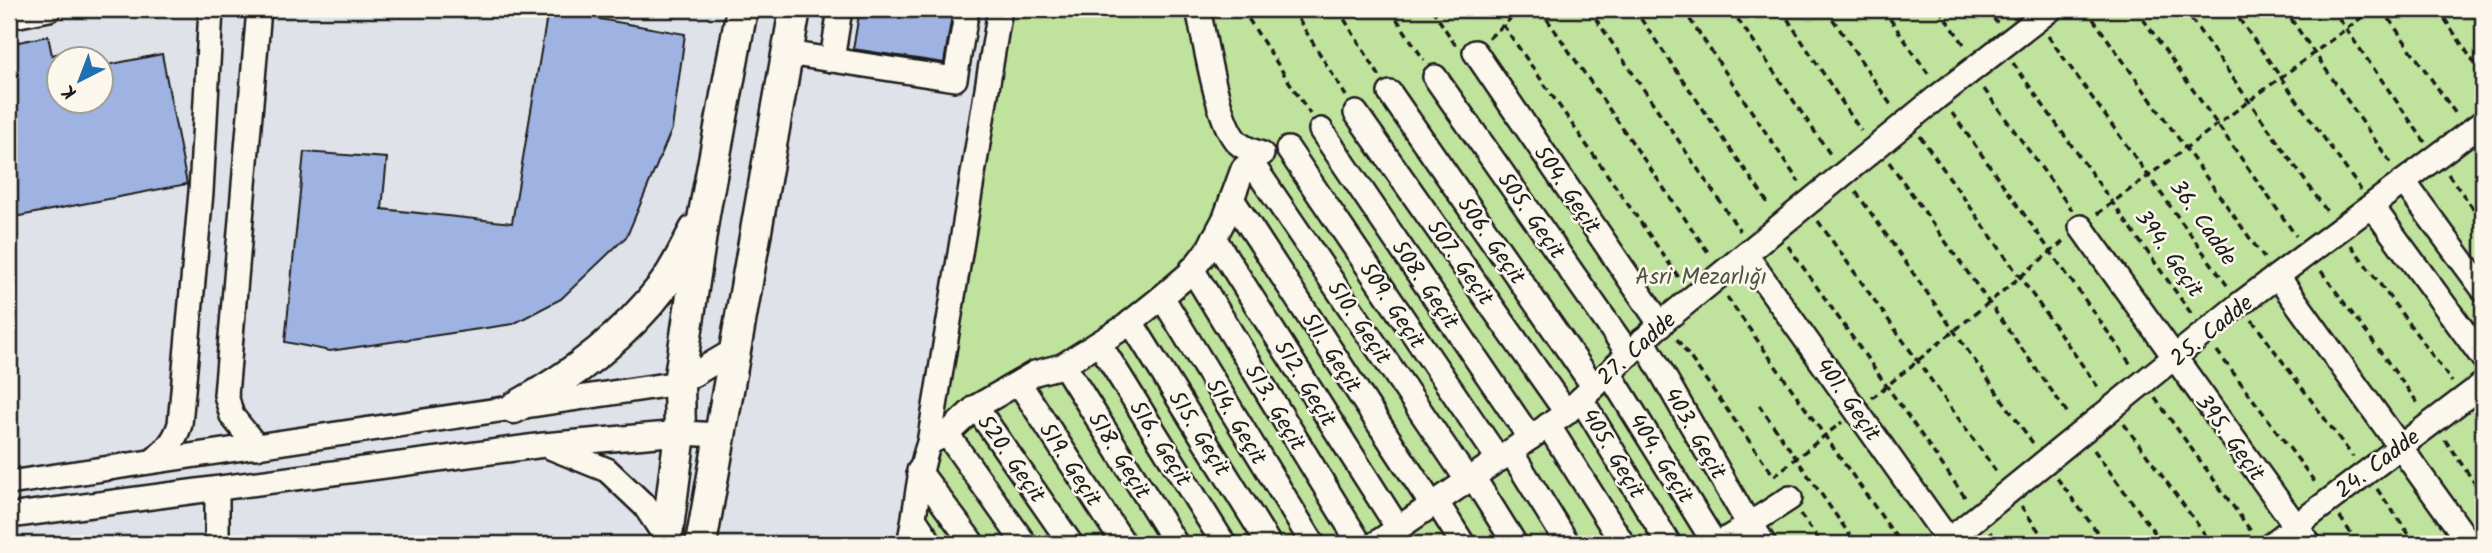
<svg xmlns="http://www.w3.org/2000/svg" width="2492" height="553" font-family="Kalam,sans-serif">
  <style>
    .built { fill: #dfe3e9; fill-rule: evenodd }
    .green { fill: #bfe29c; stroke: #6e7f5c; stroke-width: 2 }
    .building { fill: #9eb3e1; stroke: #1c1c1c; stroke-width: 2 }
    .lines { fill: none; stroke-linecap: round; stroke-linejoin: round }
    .minor-casing { stroke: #1c1c1c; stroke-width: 28 }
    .major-casing { stroke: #1c1c1c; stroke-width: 35 }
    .path { stroke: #1c1c1c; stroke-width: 3.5; stroke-dasharray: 7 5; stroke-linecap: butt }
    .minor { stroke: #fbf7ec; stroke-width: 23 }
    .major { stroke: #fbf7ec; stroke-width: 30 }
    .labels { text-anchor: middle; stroke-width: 5; stroke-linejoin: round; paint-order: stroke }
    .street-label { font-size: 23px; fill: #1c1c1c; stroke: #fbf7ec }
    .park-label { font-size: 23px; fill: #4d5742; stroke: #fbf7ec }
  </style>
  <rect width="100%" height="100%" fill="#fbf7ec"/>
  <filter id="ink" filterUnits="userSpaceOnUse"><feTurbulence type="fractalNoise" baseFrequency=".0143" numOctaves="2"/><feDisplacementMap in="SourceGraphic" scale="14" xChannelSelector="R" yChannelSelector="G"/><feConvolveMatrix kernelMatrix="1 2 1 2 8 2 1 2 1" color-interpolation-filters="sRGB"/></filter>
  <g filter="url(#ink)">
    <path class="built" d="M9,9H988L909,544H9ZM60,60H102V102H60Z"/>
    <path class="green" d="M997,9H2483V544H920L936,456Z"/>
    <g class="building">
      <path d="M860,9H953L944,63L853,49Z"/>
      <path d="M548,10L685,34L672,129L627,236L561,299L513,324L330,351L285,342L304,152L387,158L382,209L512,223Z"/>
      <path d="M48,36L52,55L60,53V102H102V66L162,54L187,184L9,218V44Z"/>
    </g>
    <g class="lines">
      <defs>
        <g id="minor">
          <path d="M1198,9C1205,39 1217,122 1237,142C1244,149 1253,151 1262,154"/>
          <path d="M9,17L49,9"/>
          <path d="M1475,52L1661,325"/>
          <path d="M787,53L955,79L967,9"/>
          <path d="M832,60L840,9"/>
          <path d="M1435,77L1629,354"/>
          <path d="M1390,93L1594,387"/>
          <path d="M1356,113L1566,412"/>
          <path d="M1321,130L1530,438"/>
          <path d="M1288,149L1499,460"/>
          <path d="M2404,182L2483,289"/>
          <path d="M1232,199L1432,505"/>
          <path d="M2372,206L2483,358"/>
          <path d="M2081,227L2309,544"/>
          <path d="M1214,238L1398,528"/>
          <path d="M1746,255L1951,544"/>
          <path d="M1192,269L1360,544"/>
          <path d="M2278,277L2470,544"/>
          <path d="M1162,297L1313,544"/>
          <path d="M1131,322L1269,544"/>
          <path d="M1643,340L1749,525"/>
          <path d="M1099,343L1224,544"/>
          <path d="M1064,365L1176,544"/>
          <path d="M1609,373L1715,544"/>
          <path d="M1019,383L1124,544"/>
          <path d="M1581,399L1669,544"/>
          <path d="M976,407L1071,544"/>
          <path d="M1548,425L1623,544"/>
          <path d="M947,434L1025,544"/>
          <path d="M929,443L947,434L976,407L1035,373L1062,366L1126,326L1162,297L1190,273L1209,248L1225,218L1243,169L1251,162L1468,481"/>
          <path d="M257,447L232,416L226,395L259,9"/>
          <path d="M550,447L607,470L645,506L667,539"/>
          <path d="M1511,452L1568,544"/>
          <path d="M153,461C166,450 175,441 180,424L201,192L211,9"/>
          <path d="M919,471L973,544"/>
          <path d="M1473,477L1515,544"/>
          <path d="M9,483L679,383L735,350"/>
          <path d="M217,489V544"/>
          <path d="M1436,501L1463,544"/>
          <path d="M9,516L544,445L680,433L722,435"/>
          <path d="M915,520L931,544"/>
          <path d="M1751,524L1764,544"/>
          <path d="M909,544C917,510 917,476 929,443L1000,9"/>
          <path d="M1375,544L1565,414L1664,321L1936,98L2051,9"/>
          <path d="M1719,544L1790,498"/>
          <path d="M1944,544L2240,304L2483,122"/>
          <path d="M2272,544L2483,384"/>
        </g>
        <g id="major">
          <path d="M514,408C571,377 623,338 663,286C676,269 685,248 695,230"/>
          <path d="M666,544L680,433L679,383L704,214L742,9"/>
          <path d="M701,544L795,9"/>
        </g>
      </defs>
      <use href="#minor" class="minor-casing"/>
      <use href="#major" class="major-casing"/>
      <g class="path">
        <path d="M1242,9L1310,114"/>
        <path d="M1292,9L1346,96"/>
        <path d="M1338,9L1380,77"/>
        <path d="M1390,9L1424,60"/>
        <path d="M1432,9L1456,46"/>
        <path d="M1540,9L1710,255"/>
        <path d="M1589,9L1740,231"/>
        <path d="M1634,9L1770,206"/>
        <path d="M1683,9L1799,182"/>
        <path d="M1731,9L1832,157"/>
        <path d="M1781,9L1861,131"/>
        <path d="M1826,9L1893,108"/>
        <path d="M1883,9L1931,78"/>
        <path d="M1939,9L1966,47"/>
        <path d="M1987,9L1997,23"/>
        <path d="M2086,9L2264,258"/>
        <path d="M2136,9L2296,236"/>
        <path d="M2184,9L2328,213"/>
        <path d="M2232,9L2361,190"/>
        <path d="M2284,9L2393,166"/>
        <path d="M2332,9L2425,142"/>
        <path d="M2382,9L2458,117"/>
        <path d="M2438,9L2483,76"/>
        <path d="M1503,25L1680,279"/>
        <path d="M2048,36L2229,288"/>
        <path d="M1489,38L1521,9"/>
        <path d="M2013,63L2193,316"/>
        <path d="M1984,89L2072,210"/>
        <path d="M1952,113L2132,366"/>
        <path d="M1920,136L2100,390"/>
        <path d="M1889,162L2069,415"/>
        <path d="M2448,174L2483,222"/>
        <path d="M1856,192L2035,446"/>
        <path d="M2097,214L2373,9"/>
        <path d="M1818,221L1998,474"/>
        <path d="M2351,245L2452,382"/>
        <path d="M1788,246L1967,500"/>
        <path d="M2321,271L2420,406"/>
        <path d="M1727,297L1901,544"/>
        <path d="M2252,320L2353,457"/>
        <path d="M1677,339L1774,476"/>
        <path d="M2217,351L2317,485"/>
        <path d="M1872,398L2064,241"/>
        <path d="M2155,398L2253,534"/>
        <path d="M1759,405L1856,544"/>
        <path d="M2475,414L2483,425"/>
        <path d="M2124,424L2212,544"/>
        <path d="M2445,440L2483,495"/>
        <path d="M2094,450L2163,544"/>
        <path d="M1774,476L1842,422"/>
        <path d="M2057,478L2106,544"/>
        <path d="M2377,489L2416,544"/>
        <path d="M2021,506L2048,544"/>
        <path d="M1800,514L1822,544"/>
        <path d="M2340,517L2358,544"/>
        <path d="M1990,532L1999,544"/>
      </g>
      <use href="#minor" class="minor"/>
      <use href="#major" class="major"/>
    </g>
  </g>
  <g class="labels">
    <g class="street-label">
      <text transform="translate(1568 189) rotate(56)" y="8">504. Geçit</text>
      <text transform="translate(1532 215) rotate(55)" y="8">505. Geçit</text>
      <text transform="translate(2204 222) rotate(55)" y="8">36. Cadde</text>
      <text transform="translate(1492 240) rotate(55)" y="8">506. Geçit</text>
      <text transform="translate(2170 253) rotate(55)" y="8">394. Geçit</text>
      <text transform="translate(1461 262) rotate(55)" y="8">507. Geçit</text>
      <text transform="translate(1426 284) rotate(56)" y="8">508. Geçit</text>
      <text transform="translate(1393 305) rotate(56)" y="8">509. Geçit</text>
      <text transform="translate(1360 322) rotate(56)" y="8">510. Geçit</text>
      <text transform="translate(2211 330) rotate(-39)" y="8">25. Cadde</text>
      <text transform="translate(1636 348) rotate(-42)" y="8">27. Cadde</text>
      <text transform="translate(1332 352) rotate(57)" y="8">511. Geçit</text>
      <text transform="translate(1306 383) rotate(58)" y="8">512. Geçit</text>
      <text transform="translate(1849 399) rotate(55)" y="8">401. Geçit</text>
      <text transform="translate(1276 407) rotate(59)" y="8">513. Geçit</text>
      <text transform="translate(1237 421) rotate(59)" y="8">514. Geçit</text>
      <text transform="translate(1200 433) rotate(58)" y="8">515. Geçit</text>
      <text transform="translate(1696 433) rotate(60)" y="8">403. Geçit</text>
      <text transform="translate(2231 437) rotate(54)" y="8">395. Geçit</text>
      <text transform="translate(1161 443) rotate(58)" y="8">516. Geçit</text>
      <text transform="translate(1614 453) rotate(59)" y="8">405. Geçit</text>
      <text transform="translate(1120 455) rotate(58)" y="8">518. Geçit</text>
      <text transform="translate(1012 458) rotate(55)" y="8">520. Geçit</text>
      <text transform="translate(1662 458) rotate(58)" y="8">404. Geçit</text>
      <text transform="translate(2377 463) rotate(-37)" y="8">24. Cadde</text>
      <text transform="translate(1071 464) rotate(57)" y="8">519. Geçit</text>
    </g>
    <g class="park-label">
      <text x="1701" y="284">Asri Mezarlığı</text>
    </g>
  </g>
  <rect width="2492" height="553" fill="none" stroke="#fbf7ec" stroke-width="35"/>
  <rect x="18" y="18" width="2457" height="518" fill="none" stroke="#1c1c1c" stroke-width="2.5" filter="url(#ink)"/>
  <g transform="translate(80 80) rotate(222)"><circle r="33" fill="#fbf7ec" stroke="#a29f99" stroke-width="2"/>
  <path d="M0-5L12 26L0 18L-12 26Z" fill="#1f6fb2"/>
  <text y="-10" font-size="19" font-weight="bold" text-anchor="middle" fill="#1c1c1c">K</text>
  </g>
</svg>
